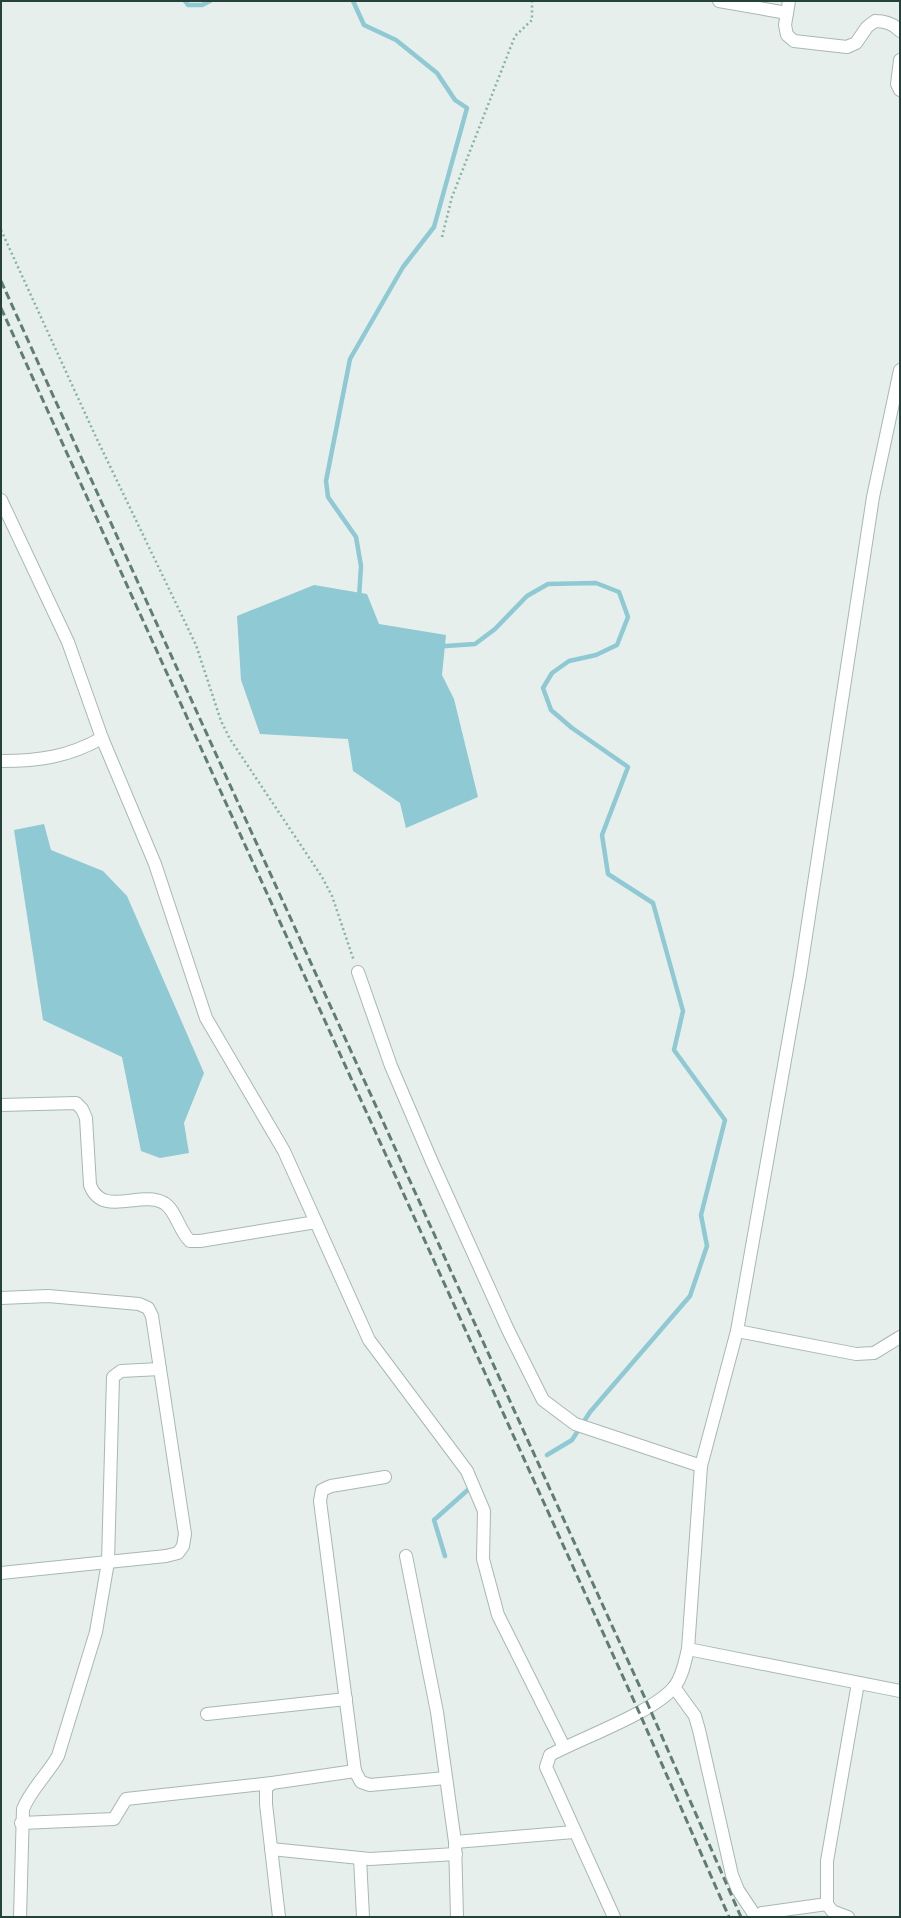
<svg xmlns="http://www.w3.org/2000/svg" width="901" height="1918" font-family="'Open Sans',sans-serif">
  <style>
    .water { fill: #8ec9d4 }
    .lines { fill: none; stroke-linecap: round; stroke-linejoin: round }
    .stream { stroke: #8ec9d4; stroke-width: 4.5 }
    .minor-casing { stroke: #a8b8b2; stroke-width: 14 }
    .tertiary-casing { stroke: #a8b8b2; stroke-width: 14 }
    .path { stroke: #86b3a5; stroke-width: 2.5; stroke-dasharray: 2 3; stroke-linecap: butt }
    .minor { stroke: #fff; stroke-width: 12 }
    .tertiary { stroke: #fff; stroke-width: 12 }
    .rail { stroke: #5f7d75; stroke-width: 3; stroke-dasharray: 8 4; stroke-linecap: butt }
  </style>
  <rect width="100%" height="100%" fill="#e6efeb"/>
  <g class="water">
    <path d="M314,585L367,594L379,624L446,635L442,675L454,699L478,797L406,828L400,803L353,771L348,739L260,734L241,680L237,616Z"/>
    <path d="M44,824L51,850L103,871L127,896L204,1073L184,1123L189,1153L160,1158L141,1151L122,1057L43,1020L14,830Z"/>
  </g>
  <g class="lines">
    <g class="stream">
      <path d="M185,1L188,5H202L210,1"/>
      <path d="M353,1L364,25L396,40L437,73L455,100L467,108L434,227L403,267L350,359L326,481L328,497L356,537L361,566L359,598"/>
      <path d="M439,645L446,646L475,644L495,629L527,596L548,584L596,583L619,592L628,617L617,645L596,655L569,661L552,673L543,688L551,710L572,728L628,767L602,835L608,874L653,903L683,1011L674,1050L725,1120L701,1215L707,1246L690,1296L590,1412L572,1440L547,1455"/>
      <path d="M445,1556L434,1520L470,1488"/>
    </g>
    <defs>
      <g id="minor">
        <path d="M719,1L787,13"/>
        <path d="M789,1L785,25L787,35L794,41L847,47L856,43L867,27L875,21C885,21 893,23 900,31"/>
        <path d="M900,60L897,84L900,90"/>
        <path d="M1,500L68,642L102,738L155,864L206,1018L284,1151L369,1340L467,1471L484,1511L483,1559L498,1615L564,1747"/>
        <path d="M1,761C39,761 68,757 102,738"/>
        <path d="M358,972L391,1066L432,1162L508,1330L543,1400L575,1424L701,1466"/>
        <path d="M1,1105L76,1103L82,1109L86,1118L90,1185C102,1218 140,1190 164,1203C176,1210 179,1231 190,1241H200L316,1222"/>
        <path d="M1,1298L48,1296L139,1304L148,1308L152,1316L185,1534L183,1546L178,1553L166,1556L1,1573"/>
        <path d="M737,1331L856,1354L874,1353L900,1337"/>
        <path d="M385,1477L331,1486L322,1490L320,1501L355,1771L361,1782L370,1785L446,1778"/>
        <path d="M406,1556L437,1712L455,1842L457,1917"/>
        <path d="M688,1649L900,1691"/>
        <path d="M674,1687L695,1716L699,1730L732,1875L738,1890L756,1917"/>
        <path d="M207,1714L346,1699"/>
        <path d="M21,1823L114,1819L126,1799L272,1783"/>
        <path d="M455,1842L574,1832"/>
        <path d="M271,1849L370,1859L456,1854"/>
        <path d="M360,1858L363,1917"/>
        <path d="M20,1917L23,1809C31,1789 47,1775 58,1756L96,1632L108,1562L113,1377L121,1371L160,1369"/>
        <path d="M279,1917L266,1804V1788L272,1783L355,1771"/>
        <path d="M757,1917L762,1913L827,1904"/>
        <path d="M848,1917L832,1911L827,1904V1861L858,1683"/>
      </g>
      <path id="tertiary" d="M614,1917L546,1767L550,1755C581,1738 655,1712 675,1686C683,1675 685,1661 688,1649L701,1466L737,1331L800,975L873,497L900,370"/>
    </defs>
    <use href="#minor" class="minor-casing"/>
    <use href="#tertiary" class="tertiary-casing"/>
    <g class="path">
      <path d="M1,230L95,435L196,645L221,721L230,739L322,877L332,896L354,961"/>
      <path d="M442,237L452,197L515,36L532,20V1"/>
    </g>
    <use href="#minor" class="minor"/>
    <use href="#tertiary" class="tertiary"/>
    <g class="rail">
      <path d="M1,281L649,1707L741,1917"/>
      <path d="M1,308L639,1712L729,1917"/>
    </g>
  </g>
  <rect width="901" height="1918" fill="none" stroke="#24423a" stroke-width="4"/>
</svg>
